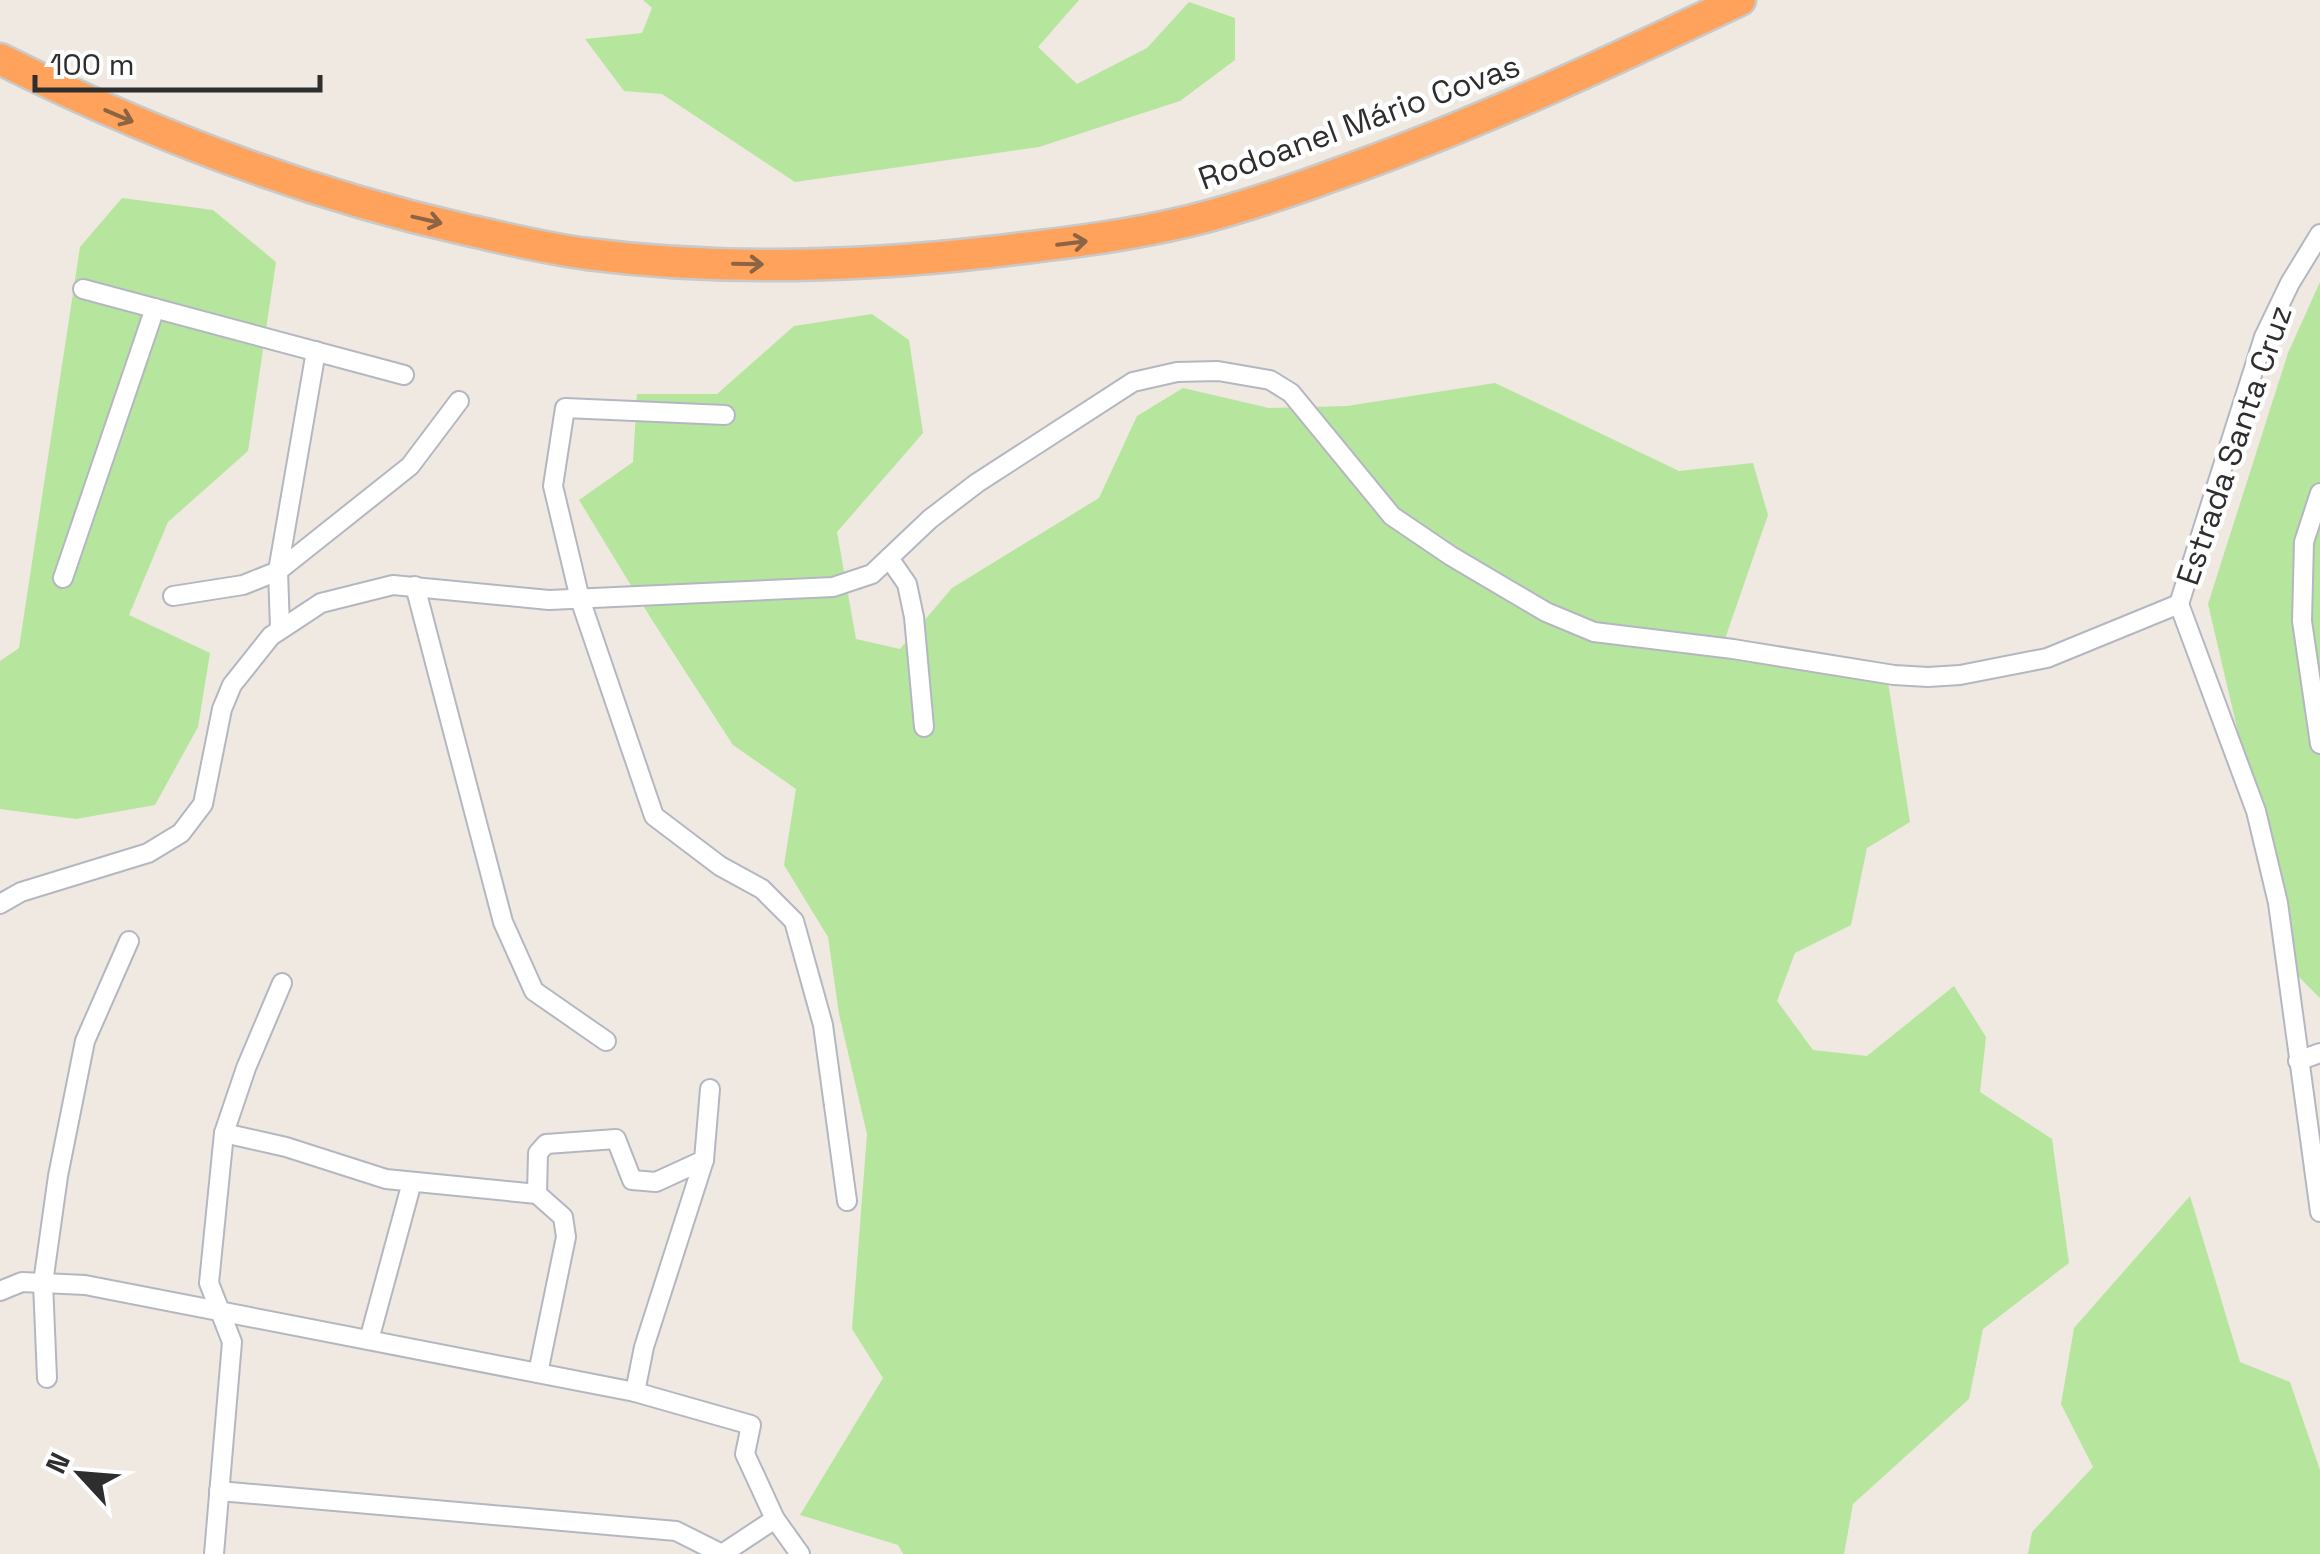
<svg xmlns="http://www.w3.org/2000/svg" width="2320" height="1554" font-family="'Space Grotesk',sans-serif">
  <style>
    .green { fill: #b6e59e }
    .lines { fill: none; stroke-linecap: round; stroke-linejoin: round }
    .minor-casing { stroke: #b4b7c1; stroke-width: 22 }
    .motorway-casing { stroke: #c9c9c9; stroke-width: 35 }
    .minor { stroke: #fff; stroke-width: 18 }
    .motorway { stroke: #ffa35c; stroke-width: 30 }
    .oneway { stroke: #8c6343 }
    .labels { text-anchor: middle; stroke-width: 9; stroke-linejoin: round; paint-order: stroke }
    .street-label { font-size: 32px; fill: #2e2e2e; stroke: #fff }
  </style>
  <rect width="100%" height="100%" fill="#efe9e1"/>
  <g class="green">
    <path d="M643,0H1079L1038,47L1077,84L1147,48L1189,2L1235,18V60L1180,101L1039,147L795,182L662,94L624,91L585,39L642,33L652,8Z"/>
    <path d="M122,198L213,210L276,262L248,451L168,522L129,615L210,653L198,727L155,805L76,819L0,809V661L19,648L80,247Z"/>
    <path d="M2320,282V998L2294,972L2208,604L2288,353Z"/>
    <path d="M872,314L909,340L923,433L837,532L856,639L900,649L952,588L1099,498L1137,416L1183,388L1269,408L1347,406L1495,383L1679,471L1753,463L1768,515L1719,656L1888,682L1910,822L1867,848L1851,925L1795,953L1777,1001L1813,1050L1867,1056L1954,986L1986,1037L1980,1092L2052,1139L2069,1263L1983,1329L1969,1399L1853,1504L1844,1554H903L898,1545L800,1515L883,1378L852,1329L867,1134L839,1014L828,937L784,865L796,789L733,745L652,620L579,500L633,462L637,394H717L794,326Z"/>
    <path d="M2190,1196L2240,1362L2290,1382L2320,1470V1554H2028L2032,1532L2093,1467L2061,1404L2074,1328Z"/>
  </g>
  <g class="lines">
    <defs>
      <g id="minor">
        <path d="M83,289L404,375"/>
        <path d="M725,415L565,408L553,486L580,599L654,816L720,866L762,889L794,921L823,1025L847,1201"/>
        <path d="M2320,493L2304,542L2302,621L2320,744"/>
        <path d="M889,558L907,584L914,617L924,727"/>
        <path d="M63,578L155,308"/>
        <path d="M415,586L503,922L534,991L606,1041"/>
        <path d="M173,596L243,585L278,571L316,351"/>
        <path d="M2179,604L2256,811L2278,903L2320,1212"/>
        <path d="M2179,604L2264,337L2290,283L2320,234"/>
        <path d="M280,628L278,571L410,466L459,401"/>
        <path d="M0,904L21,892L148,853L181,833L203,804L222,709L232,685L271,636L321,603L393,585L549,600L833,587L872,574L930,519L977,483L1133,382L1177,372L1218,371L1270,380L1291,393L1392,516L1451,556L1546,612L1594,632L1733,649L1894,675L1928,677L1960,675L2047,658L2179,604"/>
        <path d="M2298,1061L2320,1053"/>
        <path d="M224,1133L286,1147L386,1179L537,1194L538,1153L546,1144L616,1139L632,1180L656,1182L704,1160L710,1089"/>
        <path d="M537,1194L563,1217L566,1237L538,1373"/>
        <path d="M0,1291L22,1282L85,1285L635,1392L751,1425L745,1454L775,1519L800,1554"/>
        <path d="M369,1340L412,1182"/>
        <path d="M47,1378L43,1283L58,1176L85,1041L129,941"/>
        <path d="M635,1392L644,1347L704,1160"/>
        <path d="M219,1491L676,1531L722,1554L775,1519"/>
        <path d="M214,1554L232,1342L209,1283L224,1133L246,1068L282,983"/>
      </g>
      <path id="motorway" d="M0,59C148,133 301,192 463,229C504,238 546,249 588,254C721,271 857,267 990,252C1057,244 1123,237 1189,221C1239,209 1288,192 1337,174C1475,125 1608,63 1740,0"/>
    </defs>
    <use href="#minor" class="minor-casing"/>
    <use href="#motorway" class="motorway-casing"/>
    <use href="#minor" class="minor"/>
    <use href="#motorway" class="motorway"/>
  </g>
  <defs><path id="oneway-shaft" d="M-6 0H5M1.5-3L5.5 0L1.5 3" fill="none" stroke-width="1.6" stroke-linecap="round" stroke-linejoin="round" transform="scale(2.5)"/></defs>
  <g class="oneway">
    <use href="#oneway-shaft" transform="translate(119 116) rotate(23)"/>
    <use href="#oneway-shaft" transform="translate(427 220) rotate(13)"/>
    <use href="#oneway-shaft" transform="translate(1072 243) rotate(-7)"/>
    <use href="#oneway-shaft" transform="translate(748 264) rotate(1)"/>
  </g>
  <g class="labels">
    <g class="street-label">
      <text transform="translate(1359 122) rotate(-20)" y="11">Rodoanel Mário Covas</text>
      <text transform="translate(2234 445) rotate(-71)" y="11">Estrada Santa Cruz</text>
    </g>
  </g>
  <g transform="translate(80 1474) rotate(296)" stroke="#ffffff" stroke-width="8" paint-order="stroke">
  <path d="M0-8L18 38L0 25L-18 38Z" fill="#2e2e2e"/>
  <text y="-15" font-size="28" font-weight="bold" text-anchor="middle" fill="#2e2e2e">N</text>
  </g>
  <path d="M35 75v15h285v-15" fill="none" stroke="#2e2e2e" stroke-width="5"/>
  <text x="50" y="75" font-size="30" fill="#2e2e2e" stroke="#ffffff" stroke-width="8" paint-order="stroke">100 m</text>
</svg>
